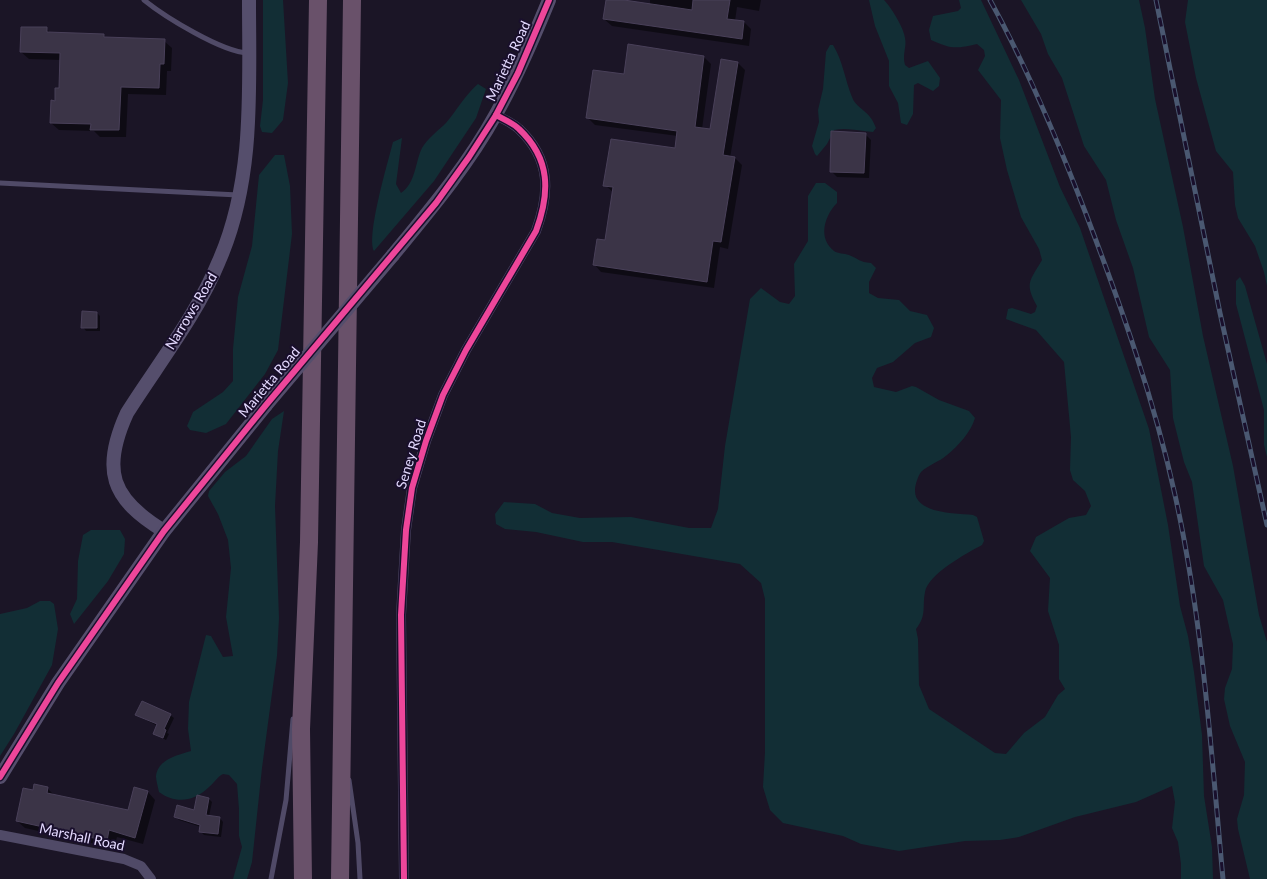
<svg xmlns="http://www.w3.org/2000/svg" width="1267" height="879" font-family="Lato,sans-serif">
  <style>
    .green { fill: #122e35 }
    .shadow { fill: #0007 }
    .building { fill: #3b3447; stroke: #494059 }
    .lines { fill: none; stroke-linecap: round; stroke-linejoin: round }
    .lane { stroke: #504a67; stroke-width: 5 }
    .street { stroke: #504a67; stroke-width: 10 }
    .secondary { stroke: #554e6c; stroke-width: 14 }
    .highway { stroke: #69516a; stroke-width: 18 }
    .rail-casing { stroke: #4a5871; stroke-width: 5 }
    .rail { stroke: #190f2c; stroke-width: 3; stroke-dasharray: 9; stroke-linecap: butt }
    .secondary-bridge { stroke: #554e6c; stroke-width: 14 }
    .cycleway-casing { stroke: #190f2c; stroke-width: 9 }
    .cycleway { stroke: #ed469a; stroke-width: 6 }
    .labels { text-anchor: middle; stroke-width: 4; stroke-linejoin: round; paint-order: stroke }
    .street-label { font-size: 14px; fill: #e4daff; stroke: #190f2c }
  </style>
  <rect width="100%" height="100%" fill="#1b1526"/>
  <g class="green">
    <path d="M263,0H283L288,83L283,120L272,133L262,132L260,126L263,100Z"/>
    <path d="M869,0H884C891,7 904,28 905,38C907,47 902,54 905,65L909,68L928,61L940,78L939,86L933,91L918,83L914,85L913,114L907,125L901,123L898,103L889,86V61L875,26Z"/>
    <path d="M959,0H981L1019,80L1060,187L1080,228L1149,429L1168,525L1180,606L1188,636L1194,672L1202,735L1204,796L1212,847L1213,879H1181V864L1178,842L1172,828L1175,802L1172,786L1136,802L1075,817L1019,837L1000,840L965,841L899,851L861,844L843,836L783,823L770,810L763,787L765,752V599L761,583L740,564L612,542H583L536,532L505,529L496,524L495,514L504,502L535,504L552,513L580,518L631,517L689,528H711L718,509L725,446L750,299L761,288L780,302L789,304L795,296L794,264L808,241V196L816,183H825L837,192V203C825,215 817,238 834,251C838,254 844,253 849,255C859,259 859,262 871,263L876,268L869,282V293L878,298L899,300L910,311L927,315L934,328L931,337L915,343L893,362L877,368L872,378L874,387L896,392L912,386L916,387L939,400L969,411L975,418C971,432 958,446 947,455C939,462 928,465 921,472C918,476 915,485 915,490C914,514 956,513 973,515L977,517L984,541L982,545C967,553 928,574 925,592C922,608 927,615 916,629L918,639L919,685L929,709L995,753L1006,754L1024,733L1045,717L1058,695L1065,689L1059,679V645L1048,611L1050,578L1030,551L1036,537L1069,518L1086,515L1091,506L1085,491L1073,480L1070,470L1071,437L1064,362L1036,330L1006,319L1008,309L1012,308L1031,314L1035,312L1037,306C1024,283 1030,281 1042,260L1039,249L1021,217L1007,170L1000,138L1001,100L978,70L985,56L984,50L977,44C956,49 951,49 931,40L929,30L933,16L958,11L961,8Z"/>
    <path d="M1021,0H1139L1145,28L1155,99L1183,227L1203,336L1233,466L1259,615L1267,642V879H1250L1238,829L1237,819L1244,795L1245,762L1230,726L1224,699L1225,688L1232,669L1233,644L1223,600L1204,566L1192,482L1184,462L1173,418L1170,370L1149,337L1133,268L1116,220L1106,180L1084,146L1062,78L1048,54L1041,34Z"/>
    <path d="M1188,0H1267V286L1264,272L1255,246L1238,218L1235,205L1233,172L1216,151L1196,78L1185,22Z"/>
    <path d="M830,45H833C843,61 845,80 852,97C855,106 865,110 870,117C873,120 874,124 876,128L873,132C860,131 847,127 834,130L827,144L817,156L815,154L812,146L819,122L818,110L823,89L826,52Z"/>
    <path d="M478,84L486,89L476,118L434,181L374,251C366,236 388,162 393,142L402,138L396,184L401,193C416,183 415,162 422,148C427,139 439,130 446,123C457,110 465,95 478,84Z"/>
    <path d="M275,155H284L290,186L292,234L278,350L265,374L226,424L206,433L190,430L187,426L193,412L223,392L233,381V349L238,297L252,246L259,175Z"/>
    <path d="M1240,277L1245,286L1267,364V457L1264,445V410L1236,304V281Z"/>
    <path d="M284,411L278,451L275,506L279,618L277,656L262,768L252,862L247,879H233L242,847L239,836V809L237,784L229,775L223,774C217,777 214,783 209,787C194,802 175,804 159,792C158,787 156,780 156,776C158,759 178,755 191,751L188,729L189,702L206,635L211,636L223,657L233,656L226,617L231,568L228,540L218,514L208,496L209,491L225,472L246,456L272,419Z"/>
    <path d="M91,530H120L125,539L124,554L108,581L74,624L70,614L77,599L78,561L83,535Z"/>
    <path d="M40,601H50L54,604L58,629L52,665L14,734L0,756V614L27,608Z"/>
  </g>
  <g class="shadow">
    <path d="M607,0L650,5V0H761L759,11L737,7L735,21L744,22L751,29L749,46L612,26L604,19Z"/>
    <path d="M47,29L51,34L104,35L107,39L164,41L172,48L171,71H167L166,95L128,94L126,137H100L94,131L59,130L51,123L60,89L61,60L29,59L21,52Z"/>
    <path d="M704,57L711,64L702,129L711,131L738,63L745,70L730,158H735L742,165L728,249L720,247L714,288L601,272L594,264L606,241L614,193L605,185L676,149L678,136L595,125L588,118L625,75Z"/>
    <path d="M865,134L871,140L869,178L837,177L831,171Z"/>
    <path d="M97,313L100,316V331H86L83,327Z"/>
    <path d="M137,714L170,715L174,718L167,733L169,734L166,740L154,733L158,726L140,717Z"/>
    <path d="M35,786L48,789L55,796L129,811L135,789L148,792L155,800L143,844L117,837L114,848L25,828L17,821L34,791Z"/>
    <path d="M209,799L212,802L209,816L220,818L223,822L221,837L204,835L200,831L201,827L179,820L175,816L194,812Z"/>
  </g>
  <g class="building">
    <path d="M606,0H624L692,10L693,0H730L727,19L744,21L742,39L603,19Z"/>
    <path d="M21,27H47V32L104,34V37L165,39L164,64H160L159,88L121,87L119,130H90L91,124L50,123L51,100L55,101V88H59L60,53L20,52Z"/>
    <path d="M628,44L704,56L695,127L710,129L721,59L738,62L723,155L735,157L721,242L713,241L707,282L593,265L597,239L605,240L613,187L603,186L611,139L675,148L677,131L586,118L593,70L624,74Z"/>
    <path d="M831,131L866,133L864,173L830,172Z"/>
    <path d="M82,311L97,312V328H81Z"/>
    <path d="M142,701L171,714L164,729L166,730L163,738L153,734L157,724L135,715Z"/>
    <path d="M34,784L48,787L47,793L128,810L134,787L148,791L135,838L109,830L107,841L16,821L23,788L33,790Z"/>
    <path d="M197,795L209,798L206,815L220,817L218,834L199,832L200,825L174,817L177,805L194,810Z"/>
  </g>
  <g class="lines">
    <g class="lane">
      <path d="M144,0C165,17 222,52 248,53"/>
      <path d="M0,183L238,195"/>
      <path d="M349,780L358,843L360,879"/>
      <path d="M271,879L286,800L293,719"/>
    </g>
    <g class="street">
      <path d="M0,835L124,859L141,866L151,879"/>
      <path d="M404,879L401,615L406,530L412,488L426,441L443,395L466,350L536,231C550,193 551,159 519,129C513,123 503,119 496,115"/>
    </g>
    <g class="secondary">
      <path d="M393,255C430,210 468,165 496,114C517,77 533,39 549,0"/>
      <path d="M164,531C111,499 101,470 127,413C158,364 197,315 219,261C255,179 249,87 249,0"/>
      <path d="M0,777L58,683L164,531L266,405"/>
    </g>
    <g class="highway">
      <path d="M303,879L301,729L309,542L318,0"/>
      <path d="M340,879L352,0"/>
    </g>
    <defs>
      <g id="rail">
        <path d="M990,0C1028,69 1058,141 1086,214C1121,306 1154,399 1175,495C1203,621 1211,751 1223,879"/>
        <path d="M1156,0L1220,313L1267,525"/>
      </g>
    </defs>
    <use href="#rail" class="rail-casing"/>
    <use href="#rail" class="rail"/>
    <path class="secondary-bridge" d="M266,405L393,255"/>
    <defs>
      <g id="cycleway">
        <path d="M0,777L58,683L164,531L266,405L436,203L469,157L496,115L518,73L549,0"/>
        <path d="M404,879L401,615L406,530L412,488L426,441L443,395L466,350L536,231C550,193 551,159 519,129C513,123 503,119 496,115"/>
      </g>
    </defs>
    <use href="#cycleway" class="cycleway-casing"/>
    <use href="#cycleway" class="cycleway"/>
  </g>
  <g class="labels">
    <g class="street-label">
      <text transform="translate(508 61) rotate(-65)" y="5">Marietta Road</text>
      <text transform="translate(191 311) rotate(-59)" y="5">Narrows Road</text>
      <text transform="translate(269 382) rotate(-50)" y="5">Marietta Road</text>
      <text transform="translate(411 454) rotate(-73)" y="5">Seney Road</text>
      <text transform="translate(82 837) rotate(12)" y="5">Marshall Road</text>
    </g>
  </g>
</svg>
